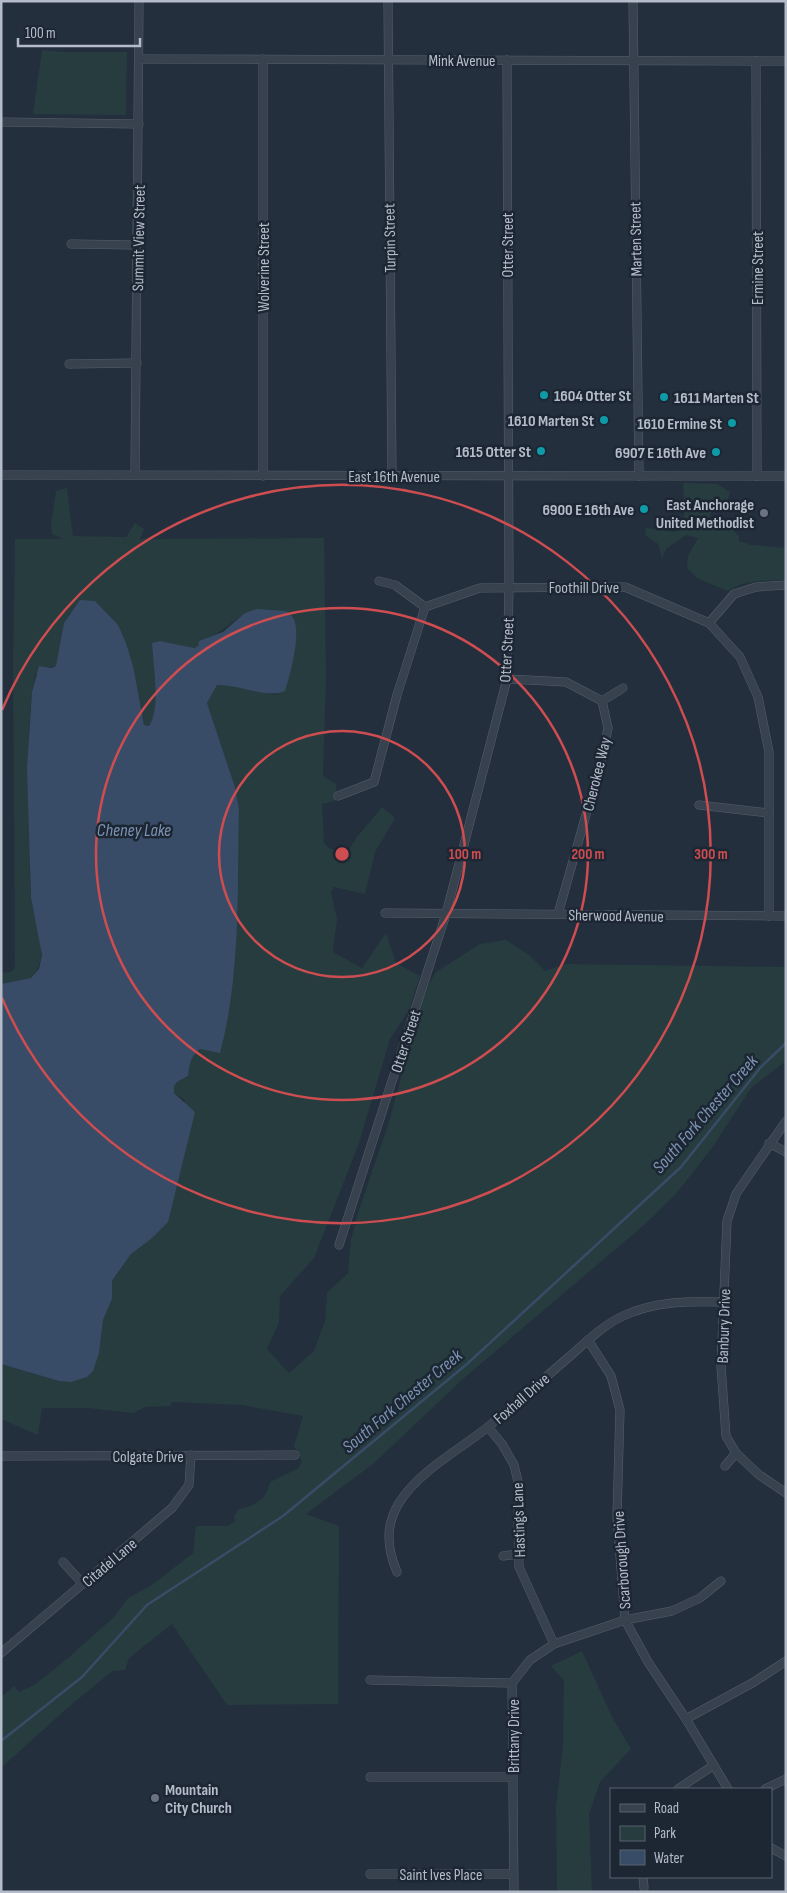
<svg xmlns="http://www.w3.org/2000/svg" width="787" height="1893" font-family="'Sofia Sans Condensed',sans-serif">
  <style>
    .green { fill: #263c3f }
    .water { fill: #394c67 }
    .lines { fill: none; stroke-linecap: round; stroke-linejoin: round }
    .stream { stroke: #394c67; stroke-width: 2.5 }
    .street-casing { stroke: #565f6c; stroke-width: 9 }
    .street { stroke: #38414e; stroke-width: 8 }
    .ring { fill: none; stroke: #ce4d50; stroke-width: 2.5 }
    .culture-dot { fill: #0f9aa8; stroke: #1d2633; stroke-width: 2 }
    .worship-dot { fill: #6b7280; stroke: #1d2633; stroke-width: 2 }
    .labels { text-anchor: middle; stroke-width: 5; stroke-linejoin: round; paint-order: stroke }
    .street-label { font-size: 16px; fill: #b4bcc9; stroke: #1d2633 }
    .poi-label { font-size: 16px; font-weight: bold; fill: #b4bcc9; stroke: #1d2633; text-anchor: end }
    .water-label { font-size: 18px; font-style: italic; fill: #7c92b1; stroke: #1d2633 }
    .centre { fill: #ce4d50; stroke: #1d2633; stroke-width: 2.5 }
    .ring-label { font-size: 15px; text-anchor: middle; font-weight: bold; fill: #ce4d50; stroke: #1d2633; stroke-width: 5; stroke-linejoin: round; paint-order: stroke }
  </style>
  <rect width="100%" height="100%" fill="#242f3e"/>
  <g class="green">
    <path d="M42,50L63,52H127L126,115L33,114Z"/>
    <path d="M683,483L717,484L730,492L726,506L710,514L709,524L716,527L726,523L739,536V541L751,545L786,548V580C766,580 745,580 728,591L697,578L687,568L688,556L698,538L686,535L666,549L662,559L658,544L645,535L646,528L676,532L685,513Z"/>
    <path d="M67,488L73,536L126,537L135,523L144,529L140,539L324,538L326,677L323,776L336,784L337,800L322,804L324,843L329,848L346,854L357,837L382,807L395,818L375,852L365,894L334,887L331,892L337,919L333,952L362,968L386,933L396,963L420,976L409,1010L390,1039L359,1143L314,1258L280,1296L279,1322L267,1349L289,1373L314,1351L325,1321L327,1293L348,1273L351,1240L359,1210L389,1122L425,990L436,972L480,944L506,940L529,955L545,971L566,964L786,967V1061L751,1088L712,1148L676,1194L644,1225L464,1378L373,1464L306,1514L339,1526L338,1704L227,1705L172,1624L129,1658L125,1670L112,1671L65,1710L1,1768V1697L14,1686L19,1692L36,1684L68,1658L114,1617L128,1598L152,1585L193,1553L196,1526H228L235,1521L234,1516L239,1509C257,1505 266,1500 270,1482L299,1468L302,1461L294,1446L303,1416L242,1405L172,1402L170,1406L146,1407L133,1413L88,1408H42L38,1435L1,1419V1364L59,1381L99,1353L103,1320L112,1299V1282L131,1254L151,1239L185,1100L174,1093L173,1086L177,1082L188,1076C190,1064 190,1057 200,1049L220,1052L239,809L235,787L207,703L217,685H230L277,695L257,609C233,617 223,635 199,641L198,646L193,648L160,641L152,643C153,665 161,708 149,726L144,725L134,670L118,625L70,613C58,633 63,646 56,666L45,668L35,675C26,724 29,775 30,825C30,849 29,874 31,898C34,924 53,955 31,978L1,984V973L11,972L15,967L13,666L15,539H63L52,534L51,525L56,491Z"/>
    <path d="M582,1651L612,1717L631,1749L600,1782L589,1814L592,1892H557L556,1808L563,1745L564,1680L551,1666Z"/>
  </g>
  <path class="water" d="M80,600L95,601L118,625L126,643L134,670L144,725L149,726C161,708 153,665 152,643L160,641L194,648L198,646L199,641L223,632L245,613L257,609L286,611C289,613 293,617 294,620C301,634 290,676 285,691C267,699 238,684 217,685L207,703L235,787L239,809C237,890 241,974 220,1053L200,1049C190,1057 190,1064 188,1076L177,1082L174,1086V1093L195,1112L168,1222L151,1239L131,1254L112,1281V1299L103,1320L99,1353L93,1371L87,1377L71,1382L59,1381L1,1364V984L31,978L39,969L42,955L31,898L27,768L32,692L39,666L51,668L56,666L64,623Z"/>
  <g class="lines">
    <path class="stream" d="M1,1741L82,1677L147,1605L283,1516L467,1364L681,1167L760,1068L786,1043"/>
    <defs>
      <g id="street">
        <path d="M388,1L392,476"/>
        <path d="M633,1L639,476"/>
        <path d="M139,59L786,61"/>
        <path d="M263,59V476"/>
        <path d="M756,61L757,476"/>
        <path d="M1,122L139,124"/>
        <path d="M71,244L137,245"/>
        <path d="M69,364L137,363"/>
        <path d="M1,475L786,476"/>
        <path d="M135,475L139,1"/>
        <path d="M379,581L395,585L425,607"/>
        <path d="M709,623L734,594L756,587L786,585"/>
        <path d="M507,679L566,682L602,701L608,728L602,758L558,914"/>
        <path d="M602,701L623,688"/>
        <path d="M338,796L374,782L397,695L425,607L480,588L625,587L709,623L740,657L758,697L769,752V916"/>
        <path d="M699,805L769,813"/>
        <path d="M385,913L786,916"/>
        <path d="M786,1121L736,1194L727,1221L721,1366L726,1436L736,1453L758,1474L786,1493"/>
        <path d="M769,1143L786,1152"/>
        <path d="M339,1245L446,914L507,679L509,587L507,60"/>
        <path d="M588,1340L611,1376L620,1410L617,1516L625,1620L648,1662L686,1719L728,1789"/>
        <path d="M488,1427L502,1444L514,1465L520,1490L518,1512L519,1567L554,1644"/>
        <path d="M1,1456L295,1455"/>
        <path d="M725,1466L736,1453"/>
        <path d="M503,1556L519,1554"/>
        <path d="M63,1562L83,1584"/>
        <path d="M397,1572C387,1548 385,1526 399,1503C419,1471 459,1450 488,1427C516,1404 542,1380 569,1357C585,1343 603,1325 623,1316C655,1301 689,1301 724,1302"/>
        <path d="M1,1653L172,1508L189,1485L191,1455"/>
        <path d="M370,1680L512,1683"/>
        <path d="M686,1719L754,1682L786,1661"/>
        <path d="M370,1777H513"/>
        <path d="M678,1789L714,1765"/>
        <path d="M765,1789L786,1779"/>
        <path d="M771,1848L786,1856"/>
        <path d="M370,1874H513"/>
        <path d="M643,1877L644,1888"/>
        <path d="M514,1892L512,1683L530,1660L554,1644L625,1620L672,1611L700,1598L721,1581"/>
      </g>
    </defs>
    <use href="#street" class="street-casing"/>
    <use href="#street" class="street"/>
  </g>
  <g class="ring">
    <circle cx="342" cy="854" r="123"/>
    <circle cx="342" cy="854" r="246"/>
    <path d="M2 710A369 369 0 1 1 2 998"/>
  </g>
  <g class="culture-dot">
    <circle cx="544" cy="395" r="5"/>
    <circle cx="664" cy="397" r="5"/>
    <circle cx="604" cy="420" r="5"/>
    <circle cx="732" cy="423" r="5"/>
    <circle cx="541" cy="451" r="5"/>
    <circle cx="716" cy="452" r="5"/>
    <circle cx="644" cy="509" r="5"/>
  </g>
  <g class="worship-dot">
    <circle cx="764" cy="513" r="5"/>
    <circle cx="155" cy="1798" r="5"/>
  </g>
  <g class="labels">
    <g class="street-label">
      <text x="462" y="66">Mink Avenue</text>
      <text transform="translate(138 238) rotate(-89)" y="6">Summit View Street</text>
      <text transform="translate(389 238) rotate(-91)" y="6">Turpin Street</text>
      <text transform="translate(635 239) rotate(-91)" y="6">Marten Street</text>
      <text transform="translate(507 245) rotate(-90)" y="6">Otter Street</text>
      <text transform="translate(263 267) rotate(-90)" y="6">Wolverine Street</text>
      <text transform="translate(757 268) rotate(-90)" y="6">Ermine Street</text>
      <text x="394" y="482">East 16th Avenue</text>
      <text x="584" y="593">Foothill Drive</text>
      <text transform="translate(506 650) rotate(-87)" y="6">Otter Street</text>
      <text transform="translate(596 774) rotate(-76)" y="6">Cherokee Way</text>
      <text transform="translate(616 915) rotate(1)" y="6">Sherwood Avenue</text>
      <text transform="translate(405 1041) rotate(-72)" y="6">Otter Street</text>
      <text transform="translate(723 1326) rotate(-88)" y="6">Banbury Drive</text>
      <text transform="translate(521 1398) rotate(-41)" y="6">Foxhall Drive</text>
      <text x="148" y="1462">Colgate Drive</text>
      <text transform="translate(518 1520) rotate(-92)" y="6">Hastings Lane</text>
      <text transform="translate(621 1560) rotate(-94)" y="6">Scarborough Drive</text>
      <text transform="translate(109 1562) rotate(-40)" y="6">Citadel Lane</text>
      <text transform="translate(513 1736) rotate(-90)" y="6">Brittany Drive</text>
      <text x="441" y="1880">Saint Ives Place</text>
    </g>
    <g class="poi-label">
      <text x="554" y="401" text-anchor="start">1604 Otter St</text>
      <text x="674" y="403" text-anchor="start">1611 Marten St</text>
      <text x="594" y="426">1610 Marten St</text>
      <text x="722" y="429">1610 Ermine St</text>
      <text x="531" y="457">1615 Otter St</text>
      <text x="706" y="458">6907 E 16th Ave</text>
      <text x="754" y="510">East Anchorage<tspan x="754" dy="18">United Methodist</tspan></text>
      <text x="634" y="515">6900 E 16th Ave</text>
      <text x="165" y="1795" text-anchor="start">Mountain<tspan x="165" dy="18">City Church</tspan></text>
    </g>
    <g class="water-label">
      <text x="134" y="836">Cheney Lake</text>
      <text transform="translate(705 1114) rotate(-49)" y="6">South Fork Chester Creek</text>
      <text transform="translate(402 1401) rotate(-40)" y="6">South Fork Chester Creek</text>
    </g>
  </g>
  <circle cx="342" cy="854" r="8" class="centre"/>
  <g class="ring-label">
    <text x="465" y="859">100 m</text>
    <text x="588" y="859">200 m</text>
    <text x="711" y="859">300 m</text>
  </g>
  <rect width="787" height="1893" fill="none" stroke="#b4bcc9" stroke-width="5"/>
  <rect x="610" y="1788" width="162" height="90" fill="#1d2633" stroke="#59626f"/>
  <rect x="620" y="1804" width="25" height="8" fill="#38414e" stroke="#59626f"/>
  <text x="654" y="1813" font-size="15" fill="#b4bcc9">Road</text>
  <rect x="620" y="1826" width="25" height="15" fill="#263c3f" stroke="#59626f"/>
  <text x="654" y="1838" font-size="15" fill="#b4bcc9">Park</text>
  <rect x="620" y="1850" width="25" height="15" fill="#394c67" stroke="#59626f"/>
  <text x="654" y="1863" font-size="15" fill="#b4bcc9">Water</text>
  <path d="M18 38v8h122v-8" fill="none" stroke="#b4bcc9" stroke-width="2.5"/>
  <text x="25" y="38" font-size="15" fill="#b4bcc9" stroke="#1d2633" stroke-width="4" paint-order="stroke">100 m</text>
</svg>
